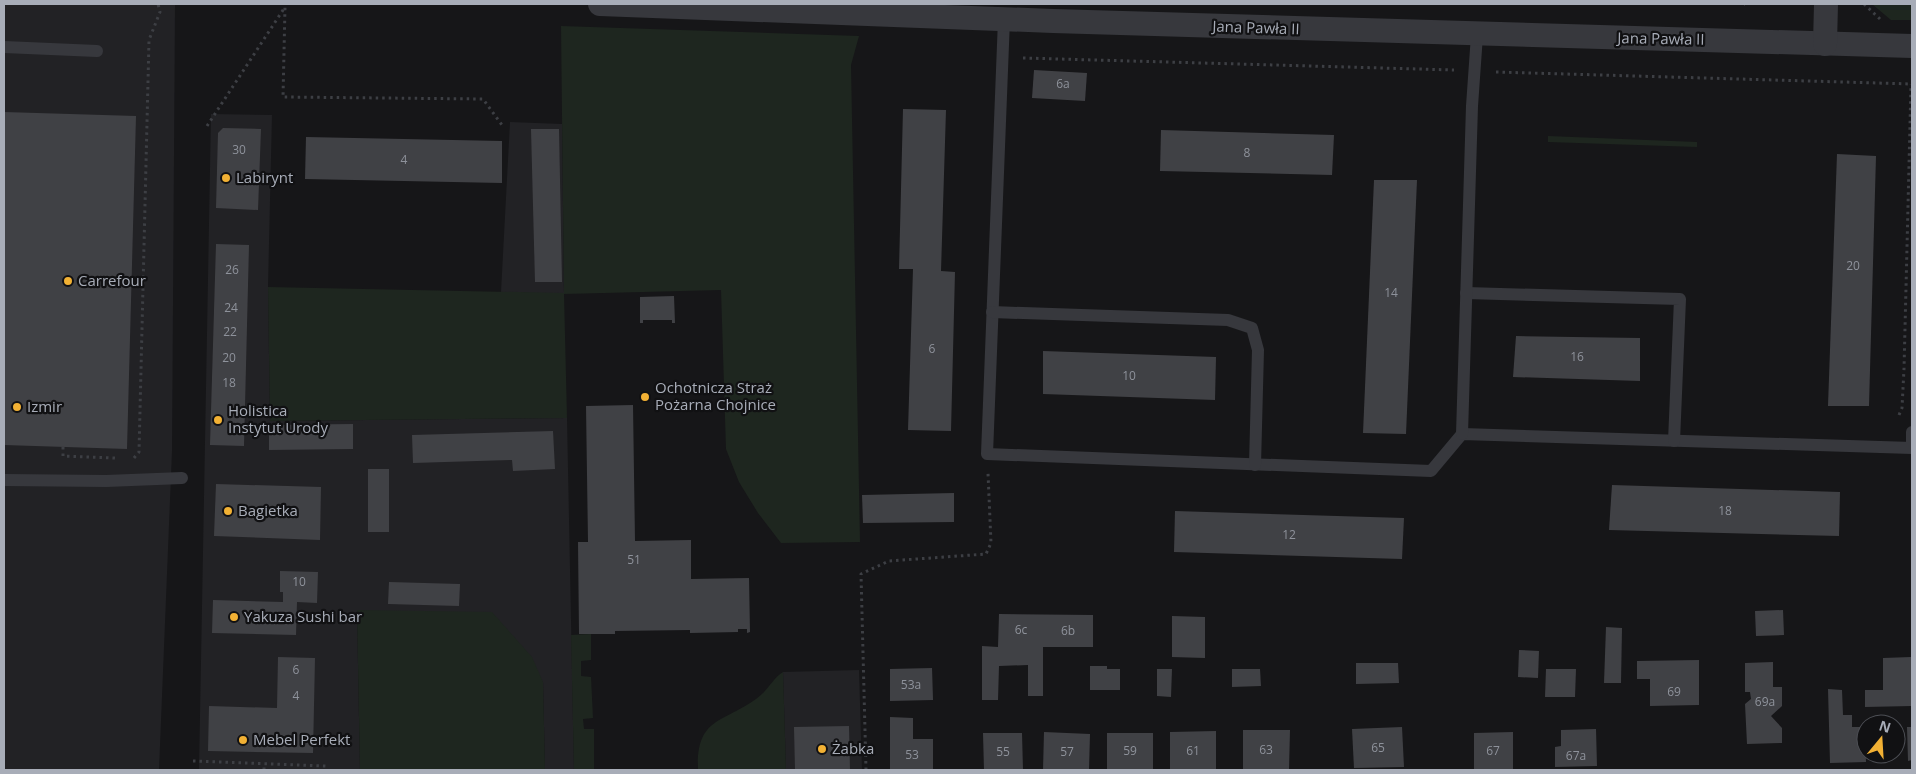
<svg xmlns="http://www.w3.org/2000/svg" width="1916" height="774" font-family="'Open Sans',sans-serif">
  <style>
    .built { fill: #222225 }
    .green { fill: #1e261f }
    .building { fill: #404145 }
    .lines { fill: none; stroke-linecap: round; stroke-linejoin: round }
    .path { stroke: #3d3f44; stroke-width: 3; stroke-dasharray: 2.5 4; stroke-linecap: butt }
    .lane { stroke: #37383d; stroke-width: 12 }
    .street { stroke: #37383d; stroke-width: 24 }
    .poi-dot { fill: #f2b134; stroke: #111113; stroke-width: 2 }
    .labels { text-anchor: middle; stroke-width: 4.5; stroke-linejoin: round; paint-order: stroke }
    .number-label { font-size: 12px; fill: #8e929b }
    .street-label { font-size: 15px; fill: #a8adb8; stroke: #111113 }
    .poi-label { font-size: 15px; fill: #a8adb8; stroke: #111113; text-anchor: start }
  </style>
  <rect width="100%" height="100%" fill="#161618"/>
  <g class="built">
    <path d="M4,4H175L172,451L159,770H4Z"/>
    <path d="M211,114L272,115L268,287L270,421L567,418L574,770H545L543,682L357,611L360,770H199Z"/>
    <path d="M510,122L562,124L564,294L501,292Z"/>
    <path d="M859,670L862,770H786L783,672Z"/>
  </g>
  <g class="green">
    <path d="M1872,4H1912V20H1891Z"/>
    <path d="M561,26L859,36L851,65L860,542L781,543L758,513L739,482L726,449L721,290L564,294L567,418L270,421L268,287L564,293Z"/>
    <path d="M1548,136L1697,142V147L1548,142Z"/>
    <path d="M357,610L492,612L532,657L543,682L545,770H360Z"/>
    <path d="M591,634V660L581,661V676L591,677L593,718L583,719L584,729H594V770H574L571,635Z"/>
    <path d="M783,672L786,770H698C696,717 723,723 756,699C768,691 772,679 783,672Z"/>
  </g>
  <g class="building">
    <path d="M1034,70L1087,73L1085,101L1032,98Z"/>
    <path d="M903,109L946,110L941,271L955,272L951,431L908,430L913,269H899Z"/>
    <path d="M4,112L136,116L127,449L4,445Z"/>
    <path d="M223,128L261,129L258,210L216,208L218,133Z"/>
    <path d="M531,129H559L562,282H535Z"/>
    <path d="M1161,130L1334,135L1332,175L1160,171Z"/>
    <path d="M306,137L502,141V183L305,179Z"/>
    <path d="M1837,154L1876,156L1869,406H1828Z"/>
    <path d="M1374,180H1417L1406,434L1363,433Z"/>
    <path d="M216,244L249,245L244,446L210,445Z"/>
    <path d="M674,296L675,323H672V320H643V323H640V297Z"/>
    <path d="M1516,336L1640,338V381L1513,377Z"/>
    <path d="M1043,351L1216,357L1215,400L1043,394Z"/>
    <path d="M633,405L635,541L691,540V579L749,578L750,632L747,633V629H738V632L690,633V630L615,631V634H579L578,542H588L586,406Z"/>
    <path d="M353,424V449L269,450V425Z"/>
    <path d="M553,431L555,469L513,471L512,460L413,463L412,435Z"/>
    <rect x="368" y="469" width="21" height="63"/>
    <path d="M216,484L321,487L320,540L214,536Z"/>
    <path d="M1612,485L1840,492L1839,536L1609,530Z"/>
    <path d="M954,493V522L863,523L862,495Z"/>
    <path d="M1175,511L1404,518L1402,559L1174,552Z"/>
    <path d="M280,571L318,572L317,603L297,602L296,635L212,633L213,600L283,602V592H280Z"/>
    <path d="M389,582L460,584L459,606L388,604Z"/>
    <path d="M1783,610L1784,635L1756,636L1755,611Z"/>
    <path d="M999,614L1093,615V647H1043V696H1028V665L999,666L998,700H982V646L998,647Z"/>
    <path d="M1172,616L1205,617V658L1172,657Z"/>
    <path d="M1606,627L1622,628L1621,683H1604Z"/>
    <path d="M1519,650L1539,651L1538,678L1518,677Z"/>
    <path d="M278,657L315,658L313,753L208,751L209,706L277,708Z"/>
    <path d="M1911,657L1912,706L1865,707V690H1883V658Z"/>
    <path d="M1699,660V705L1650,706V679H1637V661Z"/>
    <path d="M1773,662V687H1782V706L1771,716L1782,728V743L1747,744L1745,704L1751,699L1750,692H1745V663Z"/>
    <path d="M1356,663H1398L1399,683L1356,684Z"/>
    <path d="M1090,666H1107V669H1120V690H1090Z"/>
    <path d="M932,668L933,700L890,701V669Z"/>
    <path d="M1157,669H1172L1171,697L1157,696Z"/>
    <path d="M1232,669H1260L1261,686L1232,687Z"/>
    <path d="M1546,669H1576L1575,697H1545Z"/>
    <path d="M1828,689L1842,690L1843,715H1852V727H1865L1866,762L1830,763Z"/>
    <path d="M890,717L913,718V739H933V770H890Z"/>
    <path d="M849,726L850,770H795L794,727Z"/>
    <path d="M1402,727L1404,767L1354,768L1352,729Z"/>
    <path d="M1907,727H1912V760L1908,761Z"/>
    <path d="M1596,729L1597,766L1555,767V747L1561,746V730Z"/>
    <path d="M1243,730H1290L1289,770H1243Z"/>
    <path d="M1216,731V770H1170V732Z"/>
    <path d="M1044,732L1090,734L1089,770H1043Z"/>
    <path d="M1513,732V770H1474V733Z"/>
    <path d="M983,733H1022L1023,770H984Z"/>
    <rect x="1107" y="733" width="46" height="37"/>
  </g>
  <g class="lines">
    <g class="path">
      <path d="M1744,4H1745"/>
      <path d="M1864,4L1880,19"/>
      <path d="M1023,58L1454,70"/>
      <path d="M1496,72L1912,84"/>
      <path d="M207,126L285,7L283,97L483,99L502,125"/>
      <path d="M1899,415L1902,408L1904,369L1911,84"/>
      <path d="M63,447V456L115,458"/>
      <path d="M134,458L139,452L149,40L160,12L158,4"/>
      <path d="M193,761L326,766"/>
      <path d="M264,770V764"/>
      <path d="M866,770L861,574L889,561L986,554L991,543L988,473"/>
    </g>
    <g class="lane">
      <path d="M1004,19L987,454L1431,471L1462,434L1912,448V432"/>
      <path d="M4,47L97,51"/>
      <path d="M1466,293L1680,299L1674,441"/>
      <path d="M992,312L1228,320L1252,328L1258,350L1255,465"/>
      <path d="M1462,434L1472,106L1477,35"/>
      <path d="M4,480L106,481L182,478"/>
    </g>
    <g class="street">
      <path d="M600,4L1053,21L1912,46"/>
      <path d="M1825,44L1826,4"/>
    </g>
  </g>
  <g class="poi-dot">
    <circle cx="226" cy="178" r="5"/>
    <circle cx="68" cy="281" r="5"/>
    <circle cx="645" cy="397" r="5"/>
    <circle cx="17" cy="407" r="5"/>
    <circle cx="218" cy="420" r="5"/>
    <circle cx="228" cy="511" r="5"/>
    <circle cx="234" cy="617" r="5"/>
    <circle cx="243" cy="740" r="5"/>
    <circle cx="822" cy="749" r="5"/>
  </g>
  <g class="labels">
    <g class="number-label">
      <text x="1063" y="88">6a</text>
      <text x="239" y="154">30</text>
      <text x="1247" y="157">8</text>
      <text x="404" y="164">4</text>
      <text x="1853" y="270">20</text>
      <text x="232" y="274">26</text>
      <text x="1391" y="297">14</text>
      <text x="231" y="312">24</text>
      <text x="230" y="336">22</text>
      <text x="932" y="353">6</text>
      <text x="1577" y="361">16</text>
      <text x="229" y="362">20</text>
      <text x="1129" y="380">10</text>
      <text x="229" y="387">18</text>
      <text x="1725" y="515">18</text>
      <text x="1289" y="539">12</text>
      <text x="634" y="564">51</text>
      <text x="299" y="586">10</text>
      <text x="1021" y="634">6c</text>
      <text x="1068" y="635">6b</text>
      <text x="296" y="674">6</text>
      <text x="911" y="689">53a</text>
      <text x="1674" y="696">69</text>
      <text x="296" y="700">4</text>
      <text x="1765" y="706">69a</text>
      <text x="1378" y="752">65</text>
      <text x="1266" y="754">63</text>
      <text x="1130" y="755">59</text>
      <text x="1193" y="755">61</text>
      <text x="1493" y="755">67</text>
      <text x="1003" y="756">55</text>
      <text x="1067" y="756">57</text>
      <text x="912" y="759">53</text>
      <text x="1576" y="760">67a</text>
    </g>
    <g class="street-label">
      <text transform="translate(1256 28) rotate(2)" y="5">Jana Pawła II</text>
      <text transform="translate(1661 39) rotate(1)" y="5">Jana Pawła II</text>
    </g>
    <g class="poi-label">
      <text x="236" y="183">Labirynt</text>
      <text x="78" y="286">Carrefour</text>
      <text x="655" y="393">Ochotnicza Straż<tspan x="655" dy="17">Pożarna Chojnice</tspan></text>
      <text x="27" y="412">Izmir</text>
      <text x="228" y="416">Holistica<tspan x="228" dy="17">Instytut Urody</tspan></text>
      <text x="238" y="516">Bagietka</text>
      <text x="244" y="622">Yakuza Sushi bar</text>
      <text x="253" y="745">Mebel Perfekt</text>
      <text x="832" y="754">Żabka</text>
    </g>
  </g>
  <rect width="1916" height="774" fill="none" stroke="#a8adb8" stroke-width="10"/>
  <g transform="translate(1881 739) rotate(18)"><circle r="24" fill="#111113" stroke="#4d4f55"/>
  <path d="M0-4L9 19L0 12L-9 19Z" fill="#f2b134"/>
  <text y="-8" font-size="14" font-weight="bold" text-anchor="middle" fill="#a8adb8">N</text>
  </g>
</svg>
